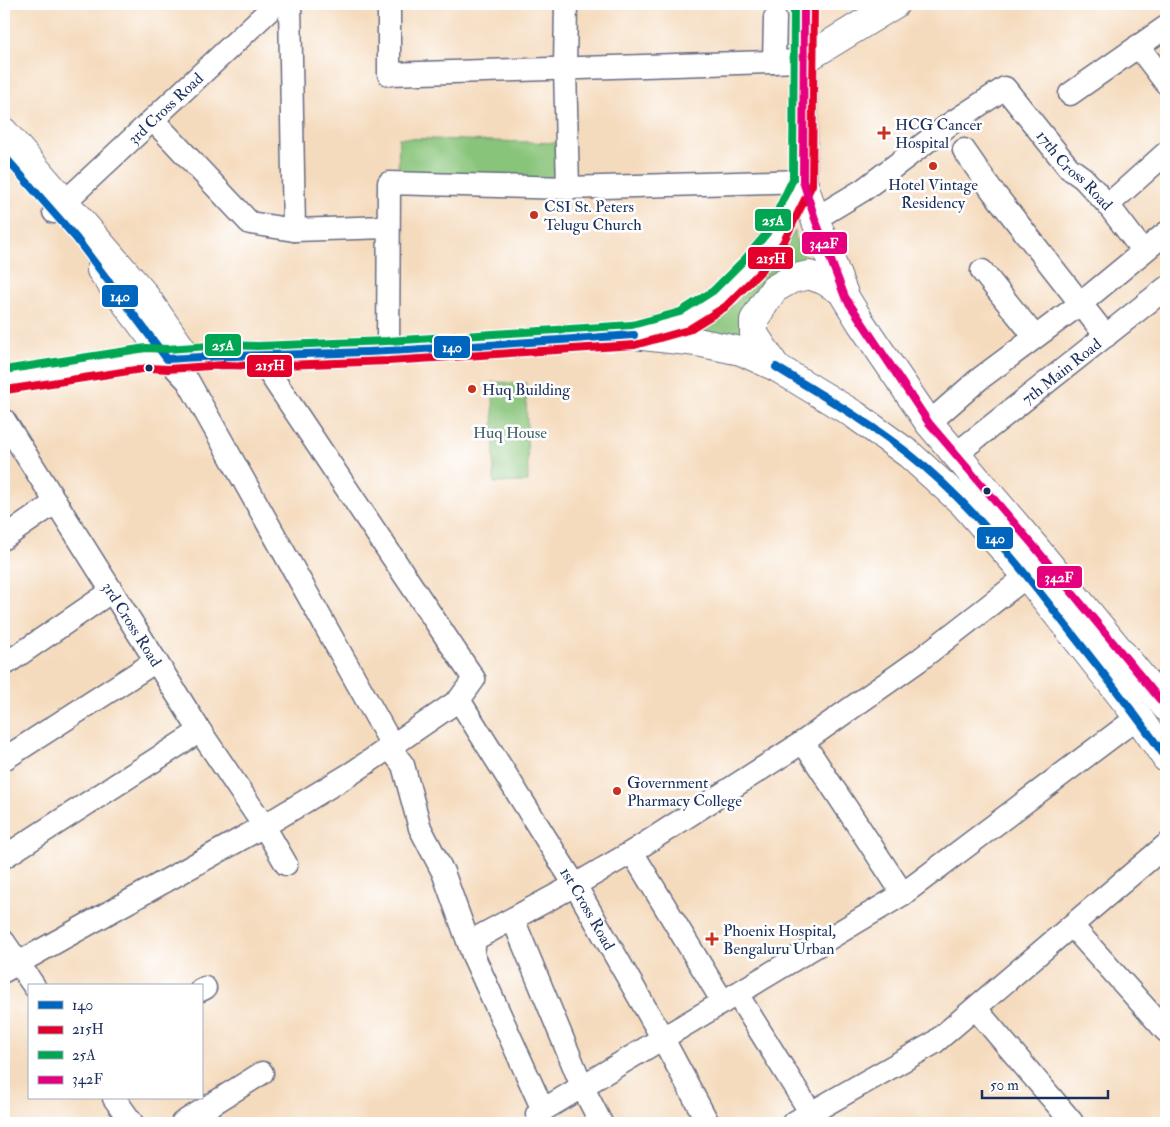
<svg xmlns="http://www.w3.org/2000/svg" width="1170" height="1127" font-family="'IM FELL Double Pica',serif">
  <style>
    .green { fill: #88c479; stroke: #527a6c }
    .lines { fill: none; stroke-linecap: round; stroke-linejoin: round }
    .minor-casing { stroke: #676b80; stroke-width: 25 }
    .major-casing { stroke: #676b80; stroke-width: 30 }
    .minor { stroke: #fff; stroke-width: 22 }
    .major { stroke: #fff; stroke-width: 28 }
    .bus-1-casing { stroke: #fff; stroke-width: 11 }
    .bus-2-casing { stroke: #fff; stroke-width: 11 }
    .bus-3-casing { stroke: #fff; stroke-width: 11 }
    .bus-4-casing { stroke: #fff; stroke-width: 11 }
    .bus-1 { stroke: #0065bd; stroke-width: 8 }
    .bus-2 { stroke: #e4002b; stroke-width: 8 }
    .bus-3 { stroke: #00a651; stroke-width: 8 }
    .bus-4 { stroke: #e5007d; stroke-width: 8 }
    .poi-dot { fill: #c8321e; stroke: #fff; stroke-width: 2 }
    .bus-dot { fill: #1b2f5e; stroke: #fff; stroke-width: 2 }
    .labels { text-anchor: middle; stroke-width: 5; stroke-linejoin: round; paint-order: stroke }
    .street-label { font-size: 16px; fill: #1b2f5e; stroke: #fff }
    .poi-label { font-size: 16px; fill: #1b2f5e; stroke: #fff; text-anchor: start }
    .park-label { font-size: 16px; fill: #416367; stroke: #fff }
    .line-badge { stroke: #fff; stroke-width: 2 }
    .badge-label { font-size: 14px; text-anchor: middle; font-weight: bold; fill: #fff }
  </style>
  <rect width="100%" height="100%" fill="#fff"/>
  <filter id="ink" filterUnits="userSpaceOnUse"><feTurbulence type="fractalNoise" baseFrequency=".02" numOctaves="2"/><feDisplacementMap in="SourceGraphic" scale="10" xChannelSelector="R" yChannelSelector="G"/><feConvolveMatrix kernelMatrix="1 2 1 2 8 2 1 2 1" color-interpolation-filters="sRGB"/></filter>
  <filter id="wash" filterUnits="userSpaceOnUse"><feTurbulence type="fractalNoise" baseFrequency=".0096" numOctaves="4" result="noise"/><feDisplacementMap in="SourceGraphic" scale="20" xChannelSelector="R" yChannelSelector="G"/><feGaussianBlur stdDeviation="1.12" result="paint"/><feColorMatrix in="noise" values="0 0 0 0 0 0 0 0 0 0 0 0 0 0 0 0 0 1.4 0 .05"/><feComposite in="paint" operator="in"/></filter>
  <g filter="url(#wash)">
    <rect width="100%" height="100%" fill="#f5dbbe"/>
    <g class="green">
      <path d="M399,138L558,143L557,181L398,176Z"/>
      <path d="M795,230C797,247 797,252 814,261L786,267L747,341L697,332L720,318L745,293L787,243Z"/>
      <path d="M493,382L526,383L528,482L494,483Z"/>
    </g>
  </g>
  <g filter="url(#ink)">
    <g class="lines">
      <defs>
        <g id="minor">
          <path d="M290,4L294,230"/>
          <path d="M389,4V74L802,61"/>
          <path d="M566,4L565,68L568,188"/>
          <path d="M1138,46L1166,83"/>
          <path d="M774,62L775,18"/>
          <path d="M1070,94L1166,27"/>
          <path d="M153,120L250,223L294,230L388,227"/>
          <path d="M964,150L991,189L1106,336"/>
          <path d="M1108,205L1166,153"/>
          <path id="s1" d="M54,212L276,4"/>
          <path id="s2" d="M815,219L863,190L950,124L1005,88L1069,168L1083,178L1108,205L1143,251"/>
          <path d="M982,271L1035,337"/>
          <path d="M388,351L389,183L568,188L803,181"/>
          <path d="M167,359L188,381L392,745"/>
          <path id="s3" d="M4,420L200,731L264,826L286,864"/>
          <path d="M929,423L978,380L1080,304L1166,233"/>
          <path id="s4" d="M956,454L1166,288"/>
          <path d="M4,538L56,502"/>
          <path d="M4,665L112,591"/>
          <path id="s5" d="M459,700L575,885L663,1039L708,1123"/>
          <path d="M803,742L903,894"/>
          <path d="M390,748L403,765L420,828L443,872L473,955"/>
          <path d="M4,759L156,661"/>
          <path d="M632,852L723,1002"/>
          <path d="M4,857L200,731"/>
          <path d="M513,919L582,1086L601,1123"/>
          <path d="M1072,926L1166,1031"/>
          <path d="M4,942L34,986"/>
          <path d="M4,971L264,826L352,773L459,700L474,679L258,356"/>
          <path d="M201,990L205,988"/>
          <path d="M737,994L817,1123"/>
          <path d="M976,1009L1072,1122"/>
          <path d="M114,1098L132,1123"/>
          <path d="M543,1110L903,894L1138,717"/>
          <path d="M182,1123L262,1073"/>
          <path d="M541,1123L537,1114L543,1110L473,955L475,939L575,885L632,852L803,742L918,661L1027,576"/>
          <path d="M793,1123L934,1043L1166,845"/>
        </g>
        <g id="major">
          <path d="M804,4L803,181L815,219L845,297L861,323L929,423L1033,545L1166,707"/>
          <path d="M802,61L895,4"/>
          <path d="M4,132L143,293L188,358"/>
          <path d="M101,270L152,338"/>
          <path d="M843,292L823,280L809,275L792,279L774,289L764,304L754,320V334L776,367L855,415L910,455L962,502L1027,576L1138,717L1166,758"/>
          <path d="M647,331L684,321L719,299L752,266L775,238L803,181"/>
          <path d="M4,380L147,358L167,359L224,355L258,356L388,351L634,335L697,342L741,351L776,367"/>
        </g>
      </defs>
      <use href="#minor" class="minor-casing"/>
      <use href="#major" class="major-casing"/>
      <use href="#minor" class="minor"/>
      <use href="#major" class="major"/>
      <defs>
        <g id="bus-1">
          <path d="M4,156L76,238L167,359C240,354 314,355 387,351C470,347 552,340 634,335"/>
          <path d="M776,367C821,395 867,421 909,454C969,501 1017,563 1063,622C1098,667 1134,711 1166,758"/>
        </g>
        <path id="bus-2" d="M6,390L148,368L168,369L224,365L258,366L388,361L635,345L688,330L725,307L760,272L783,243L812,185L814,4"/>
        <path id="bus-3" d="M4,370L146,348L167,349L223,345L258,346L387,341L632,325L680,312L713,291L745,259L767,233L793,179L794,4"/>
        <path id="bus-4" d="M804,4L803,181L815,219L845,297L929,423L1033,545L1166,707"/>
      </defs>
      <use href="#bus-1" class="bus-1-casing"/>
      <use href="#bus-2" class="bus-2-casing"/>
      <use href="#bus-3" class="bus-3-casing"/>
      <use href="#bus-4" class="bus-4-casing"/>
      <use href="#bus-1" class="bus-1"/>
      <use href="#bus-2" class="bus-2"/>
      <use href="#bus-3" class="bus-3"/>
      <use href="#bus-4" class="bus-4"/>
    </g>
  </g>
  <g class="poi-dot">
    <path d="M881.5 125.5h5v5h5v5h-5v5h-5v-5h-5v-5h5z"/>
    <circle cx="933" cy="166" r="5"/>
    <circle cx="534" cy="215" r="5"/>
    <circle cx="472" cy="389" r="5"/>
    <circle cx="617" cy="791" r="5"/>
    <path d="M709.5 931.5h5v5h5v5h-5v5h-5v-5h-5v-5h5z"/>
  </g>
  <g class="bus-dot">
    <circle cx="149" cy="368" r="4.5"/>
    <circle cx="987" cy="491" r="4.5"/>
  </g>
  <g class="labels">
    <g class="street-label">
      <text dy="6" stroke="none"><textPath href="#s1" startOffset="152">3rd Cross Road</textPath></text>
      <text dy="6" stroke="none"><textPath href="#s2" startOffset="339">17th Cross Road</textPath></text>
      <text dy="6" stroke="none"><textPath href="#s4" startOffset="134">7th Main Road</textPath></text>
      <text dy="6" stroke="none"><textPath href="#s3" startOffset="241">3rd Cross Road</textPath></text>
      <text dy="6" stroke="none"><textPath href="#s5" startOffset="245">1st Cross Road</textPath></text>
    </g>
    <g class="poi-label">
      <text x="895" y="130">HCG Cancer<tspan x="895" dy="18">Hospital</tspan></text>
      <text x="933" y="190" text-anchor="middle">Hotel Vintage<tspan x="933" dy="18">Residency</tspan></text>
      <text x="544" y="212">CSI St. Peters<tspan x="544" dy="18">Telugu Church</tspan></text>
      <text x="482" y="395">Huq Building</text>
      <text x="627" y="788">Government<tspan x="627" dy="18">Pharmacy College</tspan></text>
      <text x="723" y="936">Phoenix Hospital,<tspan x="723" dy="18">Bengaluru Urban</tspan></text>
    </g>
    <g class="park-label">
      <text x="510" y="438">Huq House</text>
    </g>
  </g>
  <g class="line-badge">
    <rect x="754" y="208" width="38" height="24" rx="5" fill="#00a651"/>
    <rect x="801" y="231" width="47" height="24" rx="5" fill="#e5007d"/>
    <rect x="747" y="246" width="47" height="24" rx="5" fill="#e4002b"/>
    <rect x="101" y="284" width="38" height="24" rx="5" fill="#0065bd"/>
    <rect x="204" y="333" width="38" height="24" rx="5" fill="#00a651"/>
    <rect x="433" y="335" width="38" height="24" rx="5" fill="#0065bd"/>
    <rect x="246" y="354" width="47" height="24" rx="5" fill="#e4002b"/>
    <rect x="976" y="526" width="38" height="24" rx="5" fill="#0065bd"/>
    <rect x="1036" y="565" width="47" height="24" rx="5" fill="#e5007d"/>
  </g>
  <g class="badge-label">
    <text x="773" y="225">25A</text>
    <text x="824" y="248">342F</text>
    <text x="771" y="263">215H</text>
    <text x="120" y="301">140</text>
    <text x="223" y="350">25A</text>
    <text x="452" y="352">140</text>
    <text x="270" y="370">215H</text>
    <text x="995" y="543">140</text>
    <text x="1059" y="582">342F</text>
  </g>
  <rect width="1170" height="1127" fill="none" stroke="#fff" stroke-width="20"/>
  <rect x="28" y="984" width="175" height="115" fill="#ffffff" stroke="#a4acbf"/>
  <rect x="38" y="1001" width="25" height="8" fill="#0065bd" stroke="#a4acbf"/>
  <text x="72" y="1010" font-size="15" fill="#1b2f5e">140</text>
  <rect x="38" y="1026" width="25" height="8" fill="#e4002b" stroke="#a4acbf"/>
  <text x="72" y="1034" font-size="15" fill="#1b2f5e">215H</text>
  <rect x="38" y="1051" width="25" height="8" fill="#00a651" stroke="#a4acbf"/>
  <text x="72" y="1060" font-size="15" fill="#1b2f5e">25A</text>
  <rect x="38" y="1076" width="25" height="8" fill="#e5007d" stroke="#a4acbf"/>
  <text x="72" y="1084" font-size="15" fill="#1b2f5e">342F</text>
  <path d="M982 1090v8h126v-8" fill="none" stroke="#1b2f5e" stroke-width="2.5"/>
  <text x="990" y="1090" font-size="15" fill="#1b2f5e" stroke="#ffffff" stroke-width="4" paint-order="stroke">50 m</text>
</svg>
